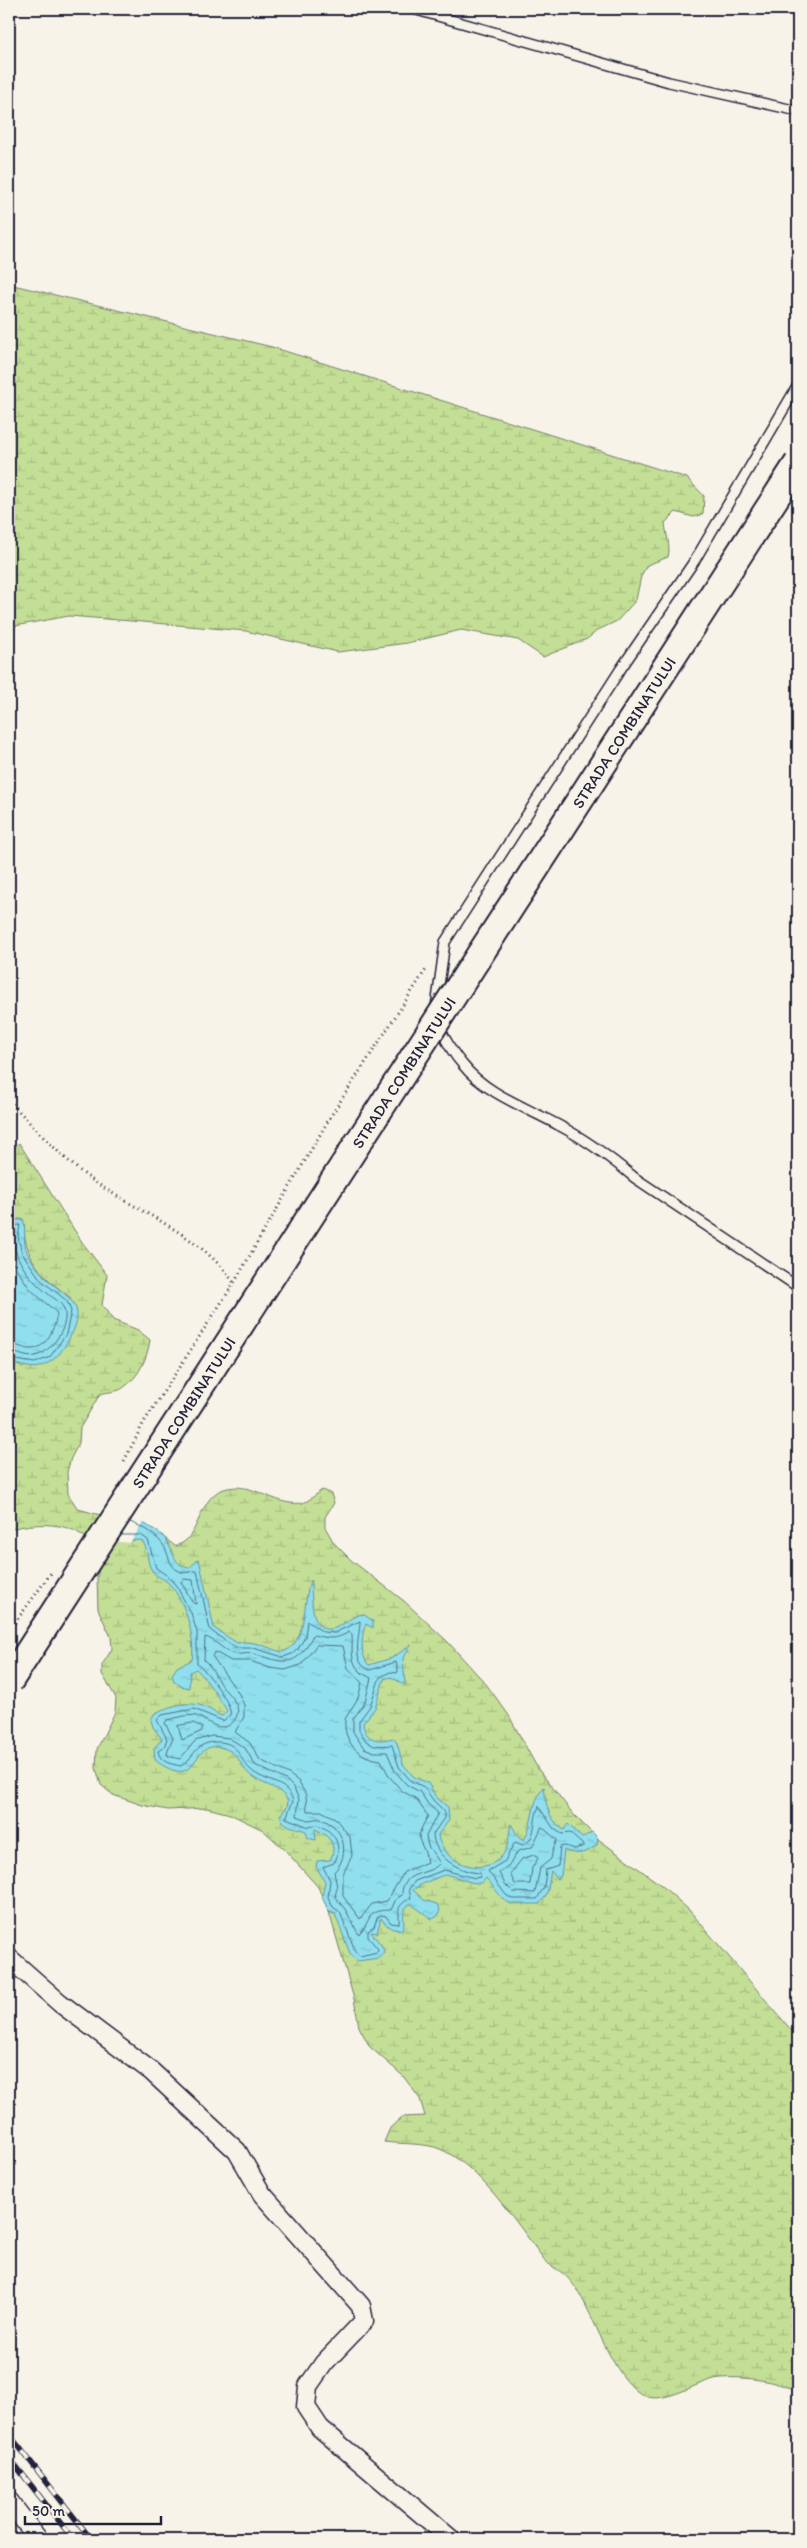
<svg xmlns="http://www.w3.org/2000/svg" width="807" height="2548" font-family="Itim,sans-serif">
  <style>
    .wetland { fill: url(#wetland-marsh); stroke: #728068 }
    .water { fill: url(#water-ripples); stroke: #6493a6 }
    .pier { fill: #f7f3e8 }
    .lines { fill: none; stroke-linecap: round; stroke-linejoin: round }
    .shore { stroke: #4e6e83; stroke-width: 1 }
    .lane-casing { stroke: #22223b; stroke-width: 12 }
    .street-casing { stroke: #22223b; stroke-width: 21 }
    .path { stroke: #22223b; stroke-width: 3; stroke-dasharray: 1 4; stroke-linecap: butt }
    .lane { stroke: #f7f3e8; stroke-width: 9 }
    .street { stroke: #f7f3e8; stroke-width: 18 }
    .rail-casing { stroke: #22223b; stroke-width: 5.5 }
    .rail { stroke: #f7f3e8; stroke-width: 4; stroke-dasharray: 11; stroke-linecap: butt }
    .secondary-bridge-casing { stroke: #22223b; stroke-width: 30; stroke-linecap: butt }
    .secondary-bridge { stroke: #f7f3e8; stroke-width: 26 }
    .labels { text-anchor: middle; stroke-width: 4; stroke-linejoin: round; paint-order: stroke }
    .street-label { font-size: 16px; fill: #22223b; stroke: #f7f3e8 }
  </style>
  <defs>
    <pattern id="wetland-marsh" width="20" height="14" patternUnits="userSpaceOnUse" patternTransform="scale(1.25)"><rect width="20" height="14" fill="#c3de95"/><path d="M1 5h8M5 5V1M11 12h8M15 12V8" fill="none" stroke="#a7be81"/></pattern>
    <pattern id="water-ripples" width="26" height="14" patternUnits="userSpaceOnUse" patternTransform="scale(1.25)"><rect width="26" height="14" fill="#90dfee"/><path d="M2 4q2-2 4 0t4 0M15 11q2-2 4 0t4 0" fill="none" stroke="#7cbfcd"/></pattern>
  </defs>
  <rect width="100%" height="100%" fill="#f7f3e8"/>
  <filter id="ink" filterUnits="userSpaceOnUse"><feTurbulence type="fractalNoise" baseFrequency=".02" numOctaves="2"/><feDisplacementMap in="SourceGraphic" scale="10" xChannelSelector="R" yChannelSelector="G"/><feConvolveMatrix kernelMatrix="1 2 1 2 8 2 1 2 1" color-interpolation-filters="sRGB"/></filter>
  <g filter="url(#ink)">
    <g class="wetland">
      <path d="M9,284L272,347L687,478L704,496L703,514L693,517L676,512L665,523C666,535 671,546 668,557L647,565L641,576L636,600L617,621L598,630L587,639L543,657L518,640L461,630L407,643L338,652L246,631L143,622L69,616L9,627Z"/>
      <path d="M19,1143L82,1242L107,1275L102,1305L113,1320L138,1330L150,1340C147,1359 139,1377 123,1388C118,1392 106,1392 100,1394L80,1428L79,1443L71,1458L67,1472L68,1494L78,1509L153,1529L175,1546C178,1545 183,1543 185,1541C200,1529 201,1496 224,1489C253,1480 274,1507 302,1503C308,1502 316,1494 322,1490L331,1494L334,1503L325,1517V1527L334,1543L351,1560L404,1601L448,1642L486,1684L508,1714L538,1769L574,1815L598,1839L661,1885L689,1910L798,2038V2391C775,2381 746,2376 720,2378C698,2380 662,2408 641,2394C612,2375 598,2325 580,2295C576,2287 568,2277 561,2272C555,2268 547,2264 543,2258C518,2225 479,2165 440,2149C427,2143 399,2144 384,2142L390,2128L402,2117L425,2116L420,2099L403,2076L370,2047L359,2027L354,1999L329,1912L318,1887L284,1849L263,1830L230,1814L207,1808L168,1810L142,1805L113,1795L101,1785L96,1768L97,1749L115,1712L116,1698L102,1674V1665L112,1649L111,1637L98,1609L97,1577L102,1557C95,1547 88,1538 77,1532C59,1522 28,1523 9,1530V1365L14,1363L23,1368L71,1298C40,1275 24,1259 23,1219L9,1221V1154Z"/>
    </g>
    <g class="water">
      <path d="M23,1219C27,1230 22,1240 27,1252C31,1260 38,1270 45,1277C66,1298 90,1303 69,1339C61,1353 54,1362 39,1367C28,1370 18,1362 9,1365V1221Z"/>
      <path d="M136,1519C144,1524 155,1529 163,1536C174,1547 171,1565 189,1568L199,1559L214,1628L237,1643C253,1639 267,1648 282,1652C308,1645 302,1600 311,1580C312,1594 309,1637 335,1628C345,1624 351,1616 363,1614L373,1621V1628L366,1624C361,1635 360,1656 369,1665L392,1658L411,1645L403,1658L405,1685L391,1677L384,1679L375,1708L363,1723C365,1741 378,1742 393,1738L397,1743L403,1764L414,1777L428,1783L436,1797L448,1807L449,1820L438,1835C441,1862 482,1878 501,1857C510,1847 508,1836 511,1824L518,1836L524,1840C534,1823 530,1803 544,1787C546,1805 548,1819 564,1830L568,1824L582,1838L592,1832L598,1838L597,1845C585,1854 578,1856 564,1850L561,1876L557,1879L551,1871C548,1885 550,1894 539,1904H511L503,1899L486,1878L482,1883C467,1884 456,1875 446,1875C441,1875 417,1886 413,1890L424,1900L437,1904L440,1910L438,1916L432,1919L411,1904C399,1909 406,1918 403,1929C391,1931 388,1927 381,1918L377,1933L371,1932L382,1946L384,1952L379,1958L358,1961L351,1956L335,1914L329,1912L322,1897L325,1881L316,1867L317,1861L330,1860C338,1846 329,1835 315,1829L316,1840L308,1838L306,1831C296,1827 282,1827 280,1815L287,1807L288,1801C280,1786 267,1787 254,1778C241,1770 240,1754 226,1749C200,1739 198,1764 186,1770C177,1775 161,1765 155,1760L154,1748L162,1739L153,1727L151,1720L154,1714C167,1706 190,1700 205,1707C211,1709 215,1714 222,1716L227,1711C224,1705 202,1673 196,1669L190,1672L189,1688L181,1686L174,1681L172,1675L177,1667L192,1660C196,1638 184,1595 166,1581C161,1577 157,1577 153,1572C145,1562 150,1549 141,1540L124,1541Z"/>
    </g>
    <path class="pier" d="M110,1511L126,1512L144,1521L130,1543L110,1541L94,1528L99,1516Z"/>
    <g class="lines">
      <g class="shore">
        <path d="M9,1226L20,1225L18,1237L22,1253L41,1280L67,1301L71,1311L66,1334L50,1357L35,1363L9,1359"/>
        <path d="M9,1232L12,1233C13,1257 28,1278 46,1292C51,1297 60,1301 63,1307C72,1324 51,1353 35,1356C25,1359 18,1351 9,1353"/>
        <path d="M9,1257L30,1289L57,1313C56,1326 46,1351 29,1349C21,1348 17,1344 9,1345"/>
        <path d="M121,1535H141L148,1540L156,1568L169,1577L177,1587L191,1613L197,1632V1663C205,1669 234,1706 230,1715L223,1721L194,1709L162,1715L157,1720L167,1739L164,1747L158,1751C160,1763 172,1764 181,1766C195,1758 193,1744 214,1742C241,1741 237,1758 251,1770C265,1783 287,1780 293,1801L286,1818L309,1827L318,1825C334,1831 344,1846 334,1863L323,1867L330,1880L328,1897L333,1907L340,1912L356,1953L360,1956L377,1952L378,1949L368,1937V1931L374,1927L377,1918L381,1915L386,1916L391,1923L399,1924C400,1909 394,1907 411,1898L409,1889L415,1881L444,1870L475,1878L480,1877V1873C459,1872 434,1857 433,1834L444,1818V1811L433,1800L424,1787L411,1781L399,1767L392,1745L374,1746L366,1741L359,1730V1721L370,1706L380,1677L390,1672L397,1673L398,1671L396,1662L370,1670C350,1663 360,1635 360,1621L334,1633L323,1632L307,1621L305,1637L298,1649L292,1654L283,1657L253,1648H235L210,1630L197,1571C192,1570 186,1575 179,1571C169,1566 169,1556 165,1548C159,1536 141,1526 130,1522"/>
        <path d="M184,1579L193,1580L196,1604L193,1603L181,1582Z"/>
        <path d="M349,1632L352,1634C353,1648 349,1662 361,1672C364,1675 368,1676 371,1678L365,1702L353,1719V1732L364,1748L374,1752H387L395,1771L407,1785L420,1792L428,1804L438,1813L426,1836L428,1846L440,1863C428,1877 402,1869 402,1895L396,1899L391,1910C365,1910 373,1918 359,1935L345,1909L335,1897L337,1887L334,1872C351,1855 345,1826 320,1819C315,1818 312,1820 308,1820C305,1819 300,1817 297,1816L299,1799L293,1787L286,1780L255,1765L245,1748L229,1738L212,1736L195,1741L180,1759L168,1756L167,1753L173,1738L165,1723L167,1720C178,1718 191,1712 201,1718C209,1722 213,1727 223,1727C227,1727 230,1725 233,1722C247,1706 226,1694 219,1682C214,1673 212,1667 204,1660L205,1637C214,1639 222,1649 231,1653C239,1656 246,1652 254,1654C287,1664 296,1668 313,1635C328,1638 334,1641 349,1632Z"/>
        <path d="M317,1645L343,1646L348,1668L362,1683L358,1698L345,1719C343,1743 359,1758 381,1760L389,1776L402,1791L415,1798L428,1816C411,1845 423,1836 427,1862L404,1872L387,1901L372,1904L360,1919L343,1896V1874L352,1856L350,1837L335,1818L321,1811H307L306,1795L298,1781L289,1774L260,1760L250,1743L235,1732L244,1717V1705L239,1694L212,1656L215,1652L231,1661H250L270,1668L285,1670L301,1665Z"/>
        <path d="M193,1723L202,1727V1731L182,1740L178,1726Z"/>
        <path d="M539,1807L554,1829L562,1834L570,1833L584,1846L575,1849L565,1846L560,1847L558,1866L546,1870L544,1887L537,1899H512L506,1895L488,1871L505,1861L515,1842L523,1845C538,1839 532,1818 539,1807Z"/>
        <path d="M542,1827L557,1840L553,1849L551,1859L540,1868L535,1893L513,1892L505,1884L499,1873L510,1864L518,1851L532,1847Z"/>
        <path d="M535,1855L538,1858L532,1868L530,1884H515L510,1874L522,1859Z"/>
      </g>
      <defs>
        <g id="lane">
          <path d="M413,9L669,82L798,111"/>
          <path d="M436,1007L445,942L620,670L695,560L798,385"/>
          <path d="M439,1026C445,1039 453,1054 463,1065C486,1094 528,1108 560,1126C587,1140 612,1159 635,1178L798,1287"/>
        </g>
        <g id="street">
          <path d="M9,1958L60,2003L151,2071L237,2151L262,2194L361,2306L364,2321L324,2363L308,2386L306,2407L320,2428L451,2539"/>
          <path d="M9,2501L38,2539"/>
        </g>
      </defs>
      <use href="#lane" class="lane-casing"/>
      <use href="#street" class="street-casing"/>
      <g class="path">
        <path d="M9,1100C30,1124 54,1149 79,1170C128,1210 197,1229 234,1283"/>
        <path d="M124,1461L144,1422L234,1283L332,1114L427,968"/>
        <path d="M9,1631L51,1573"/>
      </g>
      <use href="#lane" class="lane"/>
      <use href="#street" class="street"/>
      <defs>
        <g id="rail">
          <path d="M9,2434L91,2539"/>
          <path d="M9,2457L73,2539"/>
        </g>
      </defs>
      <use href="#rail" class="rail-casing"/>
      <use href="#rail" class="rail"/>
      <defs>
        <g id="secondary-bridge">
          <path id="s1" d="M9,1682L798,463"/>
        </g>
      </defs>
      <use href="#secondary-bridge" class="secondary-bridge-casing"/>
      <use href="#secondary-bridge" class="secondary-bridge"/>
    </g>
  </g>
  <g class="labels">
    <g class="street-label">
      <text dy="6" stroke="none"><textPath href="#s1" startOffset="1131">STRADA COMBINATULUI</textPath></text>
      <text dy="6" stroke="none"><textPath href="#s1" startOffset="726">STRADA COMBINATULUI</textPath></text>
      <text dy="6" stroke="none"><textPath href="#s1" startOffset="321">STRADA COMBINATULUI</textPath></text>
    </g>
  </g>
  <rect width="807" height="2548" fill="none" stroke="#f7f3e8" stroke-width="30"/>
  <rect x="15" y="15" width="777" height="2518" fill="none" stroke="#22223b" stroke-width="2" filter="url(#ink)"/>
  <path d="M25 2516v8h136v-8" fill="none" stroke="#22223b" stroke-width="2.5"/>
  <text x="32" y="2516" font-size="15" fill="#22223b" stroke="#f7f3e8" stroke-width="4" paint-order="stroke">50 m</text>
</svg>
